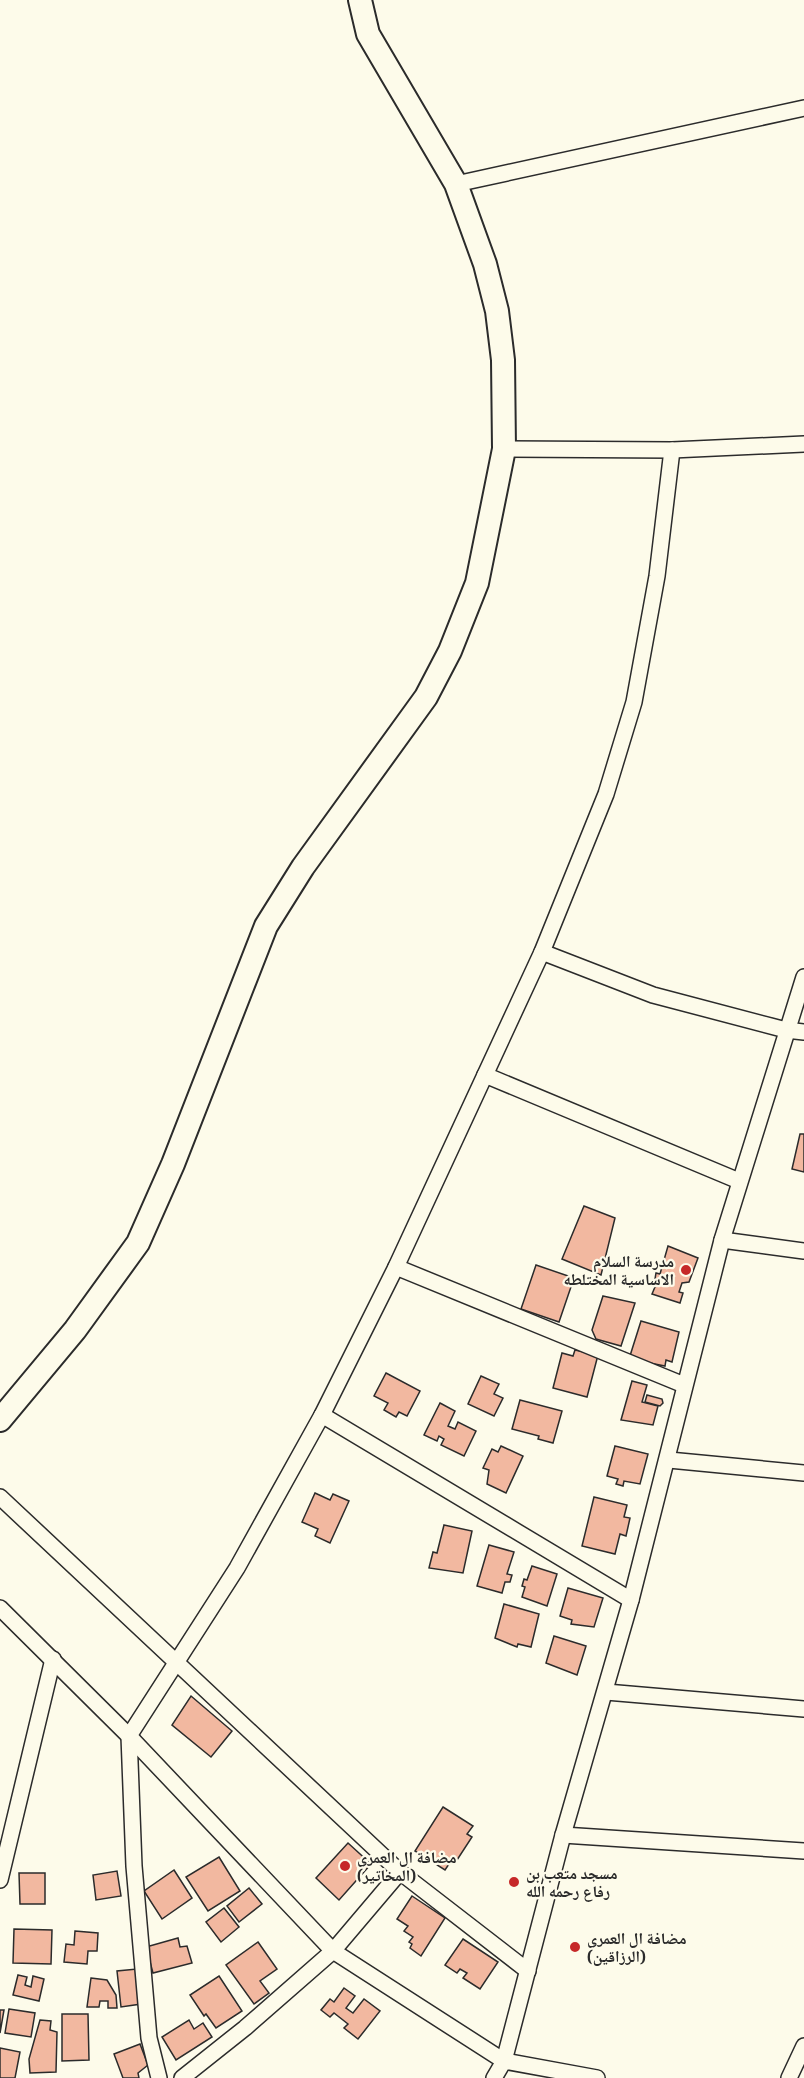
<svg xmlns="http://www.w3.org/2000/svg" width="804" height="2078" font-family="'Exo 2','Noto Naskh Arabic',sans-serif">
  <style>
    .building { fill: #f2b8a0; stroke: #2b2b2b; stroke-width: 1.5 }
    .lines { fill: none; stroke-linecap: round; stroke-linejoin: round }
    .street-casing { stroke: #2b2b2b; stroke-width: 18 }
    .secondary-casing { stroke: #2b2b2b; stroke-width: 26 }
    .street { stroke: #fdfbea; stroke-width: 15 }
    .secondary { stroke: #fdfbea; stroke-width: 22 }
    .poi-dot { fill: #c62828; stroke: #fdfbea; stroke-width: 2 }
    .labels { text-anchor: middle; stroke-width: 4.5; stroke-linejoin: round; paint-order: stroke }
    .poi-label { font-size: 16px; font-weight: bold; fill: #2b2b2b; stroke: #fdfbea; text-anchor: start }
  </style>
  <rect width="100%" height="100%" fill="#fdfbea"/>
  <g class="building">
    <path d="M800,1134H804V1172L792,1169Z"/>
    <path d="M584,1206L615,1218L601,1275L562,1259Z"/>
    <path d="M668,1246L698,1258L689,1282L682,1283L679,1292L683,1293L680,1303L652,1294L658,1280L655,1279L656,1273L660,1274Z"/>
    <path d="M536,1265L574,1278L559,1322L521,1309Z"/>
    <path d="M603,1296L635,1303L621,1346L596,1339L592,1330Z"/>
    <path d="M641,1321L679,1332L672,1362L666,1360L665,1366L629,1359Z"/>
    <path d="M575,1350L598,1355L587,1397L553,1388L562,1353L573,1356Z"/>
    <path d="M386,1373L420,1391L407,1416L399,1412L396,1417L384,1410L388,1403L374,1396Z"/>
    <path d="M481,1376L499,1384L494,1394L503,1398L494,1416L468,1404Z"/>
    <path d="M632,1381L647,1385L642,1402L658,1406L653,1425L621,1420Z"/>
    <path d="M647,1395L662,1399L663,1403L660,1406L645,1402Z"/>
    <path d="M520,1400L562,1411L553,1443L538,1439L539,1436L512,1429Z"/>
    <path d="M440,1403L455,1411L448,1426L455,1429L458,1422L476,1431L464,1456L441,1445L444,1439L439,1436L437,1441L424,1435Z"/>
    <path d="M501,1446L523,1456L506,1493L487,1484L489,1470L483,1468L492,1449L498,1452Z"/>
    <path d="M615,1446L648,1454L640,1484L624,1481L623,1486L616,1484L618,1479L607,1476Z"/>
    <path d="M315,1493L330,1500L333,1494L349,1501L330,1543L315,1536L318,1529L302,1522Z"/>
    <path d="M594,1497L627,1505L624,1517L630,1518L626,1536L620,1534L615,1554L582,1546Z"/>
    <path d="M444,1525L472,1531L463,1573L429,1568L433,1552L437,1553Z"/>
    <path d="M489,1545L514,1552L507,1574L512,1575L510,1582H505L502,1593L477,1586Z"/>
    <path d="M532,1566L557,1574L547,1606L522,1597L525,1587L522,1586L524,1579L527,1580Z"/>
    <path d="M568,1588L603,1598L594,1627L571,1624L572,1620L560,1616Z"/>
    <path d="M504,1604L539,1614L531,1647L518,1644L517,1647L495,1638Z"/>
    <path d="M554,1636L586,1646L577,1675L546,1663Z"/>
    <path d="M191,1696L232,1731L211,1757L172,1725Z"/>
    <path d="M443,1807L473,1826L467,1834L472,1837L457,1860L453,1858L445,1870L415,1851Z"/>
    <path d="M348,1843L371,1864L339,1900L316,1878Z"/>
    <path d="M219,1857L240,1891L208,1911L186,1877Z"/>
    <path d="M174,1870L192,1898L162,1919L144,1891Z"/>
    <path d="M117,1871L121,1896L96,1900L93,1875Z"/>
    <path d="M19,1873H45V1904H20Z"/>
    <path d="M249,1888L262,1904L239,1922L227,1906Z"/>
    <path d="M412,1896L445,1918L421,1956L410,1948L412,1944L409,1942L413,1937L404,1931L408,1926L397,1919Z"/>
    <path d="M224,1908L239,1927L221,1942L206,1922Z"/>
    <path d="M14,1929L52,1930L51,1964L13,1963Z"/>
    <path d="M75,1931L98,1933L97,1951H88L87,1964L64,1962L66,1944L74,1945Z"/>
    <path d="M178,1938L180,1947L187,1946L192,1963L153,1973L146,1947Z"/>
    <path d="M463,1939L498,1962L480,1989L463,1978L467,1973L460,1969L457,1973L445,1965Z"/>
    <path d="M258,1942L277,1969L260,1981L269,1993L254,2004L226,1965Z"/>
    <path d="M137,1969L141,2004L121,2007L117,1971Z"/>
    <path d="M18,1975L27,1977L25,1985L31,1987L33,1976L44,1979L39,2001L13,1995Z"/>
    <path d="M219,1976L242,2011L216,2028L206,2014L204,2016L190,1995Z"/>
    <path d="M91,1978L107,1980L116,1995L117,2008H108V2001H100L99,2007H87Z"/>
    <path d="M344,1988L355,1996L346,2008L353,2013L364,1999L380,2011L358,2039L344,2028L348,2024L334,2013L330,2017L321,2010L330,1999L334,2002Z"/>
    <path d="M9,2009L35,2013L31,2037L5,2033Z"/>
    <path d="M0,2010H4L0,2033Z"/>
    <path d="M62,2014H88L89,2060L62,2061Z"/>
    <path d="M40,2020L51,2021L50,2030L57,2032L56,2072L30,2073L29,2059Z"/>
    <path d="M189,2020L194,2029L203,2023L212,2037L176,2060L162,2037Z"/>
    <path d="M140,2044L148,2065L138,2073L139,2078H123L114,2054Z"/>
    <path d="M0,2048L20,2052L15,2078H0Z"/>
  </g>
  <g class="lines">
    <defs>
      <g id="street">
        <path d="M456,184L804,108"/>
        <path d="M504,449L672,450L804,444"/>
        <path d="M542,952L653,995L786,1030L804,1032"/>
        <path d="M485,1075L739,1181"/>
        <path d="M722,1240L804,1251"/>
        <path d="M396,1267L684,1385"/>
        <path d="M322,1415L631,1600"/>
        <path d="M669,1460L804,1473"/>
        <path d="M0,1497L400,1872L528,1971"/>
        <path d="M0,1608L129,1736L333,1951L400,1872"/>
        <path d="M606,1692L804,1709"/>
        <path d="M563,1835L804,1851"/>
        <path d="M0,1880L53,1659"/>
        <path d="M159,2078L149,2038L134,1866L129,1736L237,1568L322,1415L396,1267L542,952L606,794L634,702L657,576L672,450"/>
        <path d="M182,2078L245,2028L333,1951L504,2061L597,2078"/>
        <path d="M494,2078L504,2061L563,1835L631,1600L722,1240L804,977"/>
        <path d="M789,2078L804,2046"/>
      </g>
      <path id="secondary" d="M0,1420L75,1330L138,1243L173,1164L266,926L303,867L426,697L450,651L477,583L504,449L503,360L497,311L485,264L456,184L368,34L360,0"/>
    </defs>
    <use href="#street" class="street-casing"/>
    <use href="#secondary" class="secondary-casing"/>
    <use href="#street" class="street"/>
    <use href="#secondary" class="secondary"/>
  </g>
  <g class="poi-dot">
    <circle cx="686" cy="1270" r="6"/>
    <circle cx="345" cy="1866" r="6"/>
    <circle cx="514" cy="1882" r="6"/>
    <circle cx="575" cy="1947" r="6"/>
  </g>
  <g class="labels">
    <g class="poi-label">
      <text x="674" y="1267" text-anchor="end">مدرسة السلام<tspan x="674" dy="18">الاساسية المختلطه</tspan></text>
      <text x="357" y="1863">مضافة ال العمري<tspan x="357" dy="18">(المخاتير)</tspan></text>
      <text x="526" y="1879">مسجد متعب بن<tspan x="526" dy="18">رفاع رحمه الله</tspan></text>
      <text x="587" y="1944">مضافة ال العمري<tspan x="587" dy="18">(الرزاقين)</tspan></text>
    </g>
  </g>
</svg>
